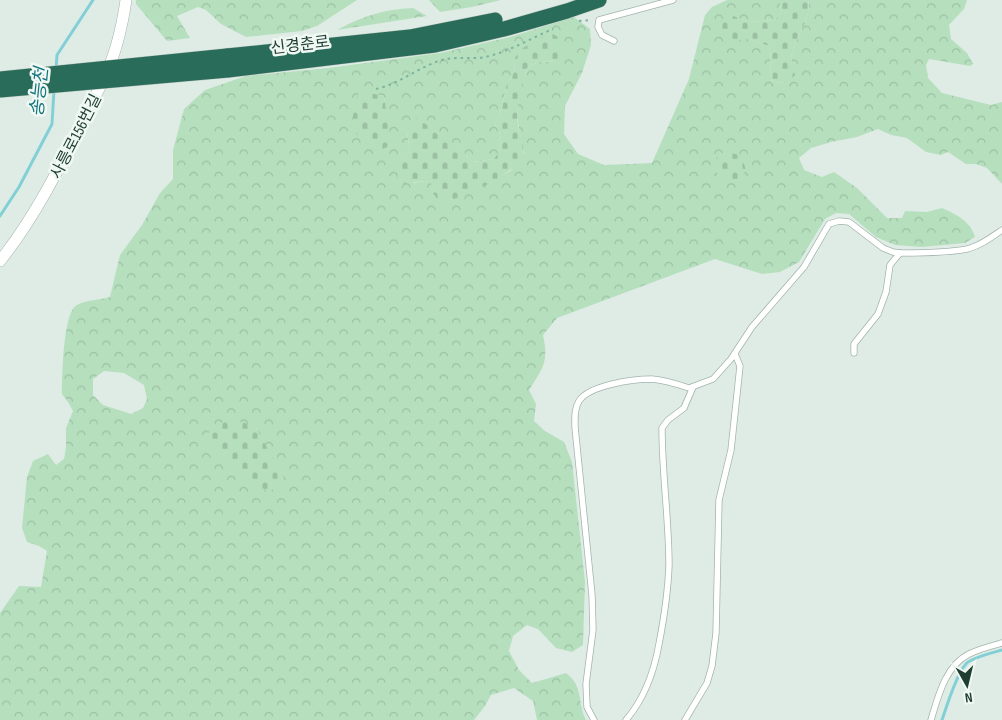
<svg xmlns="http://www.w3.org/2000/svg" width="1002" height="720" font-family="'Sofia Sans Condensed','Noto Sans KR',sans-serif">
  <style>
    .forest { fill: url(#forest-crowns); fill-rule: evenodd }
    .cemetery { fill: url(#cemetery-stones) }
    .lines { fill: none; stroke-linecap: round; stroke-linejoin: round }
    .stream { stroke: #82d0d6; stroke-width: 3 }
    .lane-casing { stroke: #a2b4ac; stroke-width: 7 }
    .street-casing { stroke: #a2b4ac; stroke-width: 12 }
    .highway-casing { stroke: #c0c9c6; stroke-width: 16 }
    .path { stroke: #7db29d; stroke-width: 2; stroke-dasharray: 2.5 4; stroke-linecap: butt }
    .lane { stroke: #fff; stroke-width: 5.5 }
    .street { stroke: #fff; stroke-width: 11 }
    .highway { stroke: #286c59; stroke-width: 15 }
    .highway-bridge-casing { stroke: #c0c9c6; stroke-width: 16; stroke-linecap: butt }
    .highway-bridge { stroke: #286c59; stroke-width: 15 }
    .labels { text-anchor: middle; stroke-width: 5; stroke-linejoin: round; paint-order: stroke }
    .street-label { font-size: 16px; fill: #1f3d33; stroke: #f0f8f3 }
    .water-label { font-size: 18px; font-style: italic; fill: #14757e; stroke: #f0f8f3 }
  </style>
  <defs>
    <pattern id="forest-crowns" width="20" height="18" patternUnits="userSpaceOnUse" patternTransform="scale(1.25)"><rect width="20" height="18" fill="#b6dfbe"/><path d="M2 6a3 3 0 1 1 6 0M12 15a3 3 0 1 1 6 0" fill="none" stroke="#9cc0a4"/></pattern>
    <pattern id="cemetery-stones" width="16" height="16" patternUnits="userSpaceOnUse" patternTransform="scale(1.25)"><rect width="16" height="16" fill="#b6dfbe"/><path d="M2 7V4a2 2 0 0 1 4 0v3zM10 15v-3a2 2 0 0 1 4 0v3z" fill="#9cc0a4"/></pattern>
  </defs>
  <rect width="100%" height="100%" fill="#dfece5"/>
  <g class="forest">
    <path d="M136,0H357L317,26L302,31L246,37L221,24L206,10L198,7L177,16L190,38L167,41L136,4Z"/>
    <path d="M429,0H501L472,7L440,12Z"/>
    <path d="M727,0H780L781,13L775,20L747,22L734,16L742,39H750L769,46C773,60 768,69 773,82L788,83L794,75C792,67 790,60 792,52C796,35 812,19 808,0H967L964,9L949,25L951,39L967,53L973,64L970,66L929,59L926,65L928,78L942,93L991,105L1002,102V184L987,168L976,164H966L948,152L941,155L926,152L907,138L891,135L878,129L857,137L831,142L811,148L799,158L804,170L822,177L834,172L857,188L887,218H902L905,211L927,212L942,208C955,214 971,221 975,237L965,243L922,247L895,245L876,237L849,214L836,213L825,219L799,262L780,272L762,274L715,259L557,318L543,335C549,362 543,368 529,390L536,404L534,421L545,431L564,442L572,462L585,582L583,645L572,652L556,648L538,629L527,625L513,636L509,651L519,670L532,683L566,673C584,686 577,703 586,720H537L533,701L514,688L491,695L485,706L474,720H0V613L19,586L41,587L47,551L39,546L27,542L22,528L27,477L33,461L48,454L56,465L64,459L66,448V428L73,411L68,402L62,394C62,379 63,311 77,305C86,300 100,300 110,297L120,255L142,225L160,193L173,179V150L184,109L205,90L246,76L328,68L440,53L510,37L574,17L590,29L591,45L582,73L565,106L564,134L578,154L604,165L652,163L689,79L705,15L712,7ZM515,58L556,61L538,62L527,68C525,75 521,83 519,91C515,111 519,133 524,153L510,171L487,184L451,200L433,193L432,183L425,181L413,183L400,156L410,152L407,132L423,122C436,135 441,141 459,145L467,157L473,162L494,159C503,147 503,137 495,124L502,108L507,83L514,73ZM384,96L386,117L354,130ZM104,371L124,373L144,385L147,399L143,408L131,414L103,405L93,395V379ZM256,428L263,442L211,439L207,434Z"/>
    <path d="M413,8L427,16L337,30C363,16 384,9 413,8Z"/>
  </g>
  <g class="cemetery">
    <path d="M780,0H808C812,19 796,35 792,52C790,60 792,67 795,75L788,83L773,82C768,68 773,60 769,46L750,39L728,41L721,33L720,22L734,16L747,22L775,20L781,13Z"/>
    <path d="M551,33L558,37L564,54L556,61L538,62L527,68C521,86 516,105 518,125C519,134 525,145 523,155C520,170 465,198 450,200C446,201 442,200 438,200L433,193L431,183L425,181L400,184L394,169L399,156L410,152L407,132L416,118C436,128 434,139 460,145L467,157L473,162L494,159C503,147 503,137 495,124L502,108L507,83L514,73L515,58L521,49Z"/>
    <path d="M359,91L384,96L390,140L387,147L379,151C346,132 350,125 359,91Z"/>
    <path d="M726,151C740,155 742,156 746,170C738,182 738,183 723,182L717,174L713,163L719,155Z"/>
    <path d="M223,422H243L256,428L284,478L280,487L269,491L250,483L234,470L213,445L207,434Z"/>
  </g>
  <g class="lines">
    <g class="stream">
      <path d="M56,69L57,55L93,0"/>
      <path d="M0,216L19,187L52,124L54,90"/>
      <path d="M942,720C946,708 958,669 968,662C978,656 991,653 1002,650"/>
    </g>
    <defs>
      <g id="lane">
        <path d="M614,41L602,35L598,27L599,20L673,0"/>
        <path d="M854,353V344L878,314L886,292L890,265L900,253"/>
        <path d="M594,720L587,707L586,684L593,630L592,595L575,427C575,419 574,409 579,401C589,385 634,379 652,379C665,380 677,384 689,388L713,379L731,359L752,327L804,267L829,224L839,221L849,222L883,248L893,252L900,253C922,253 946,253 967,249C980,246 992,237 1002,230"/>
        <path d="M626,720C645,698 654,672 659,644C664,618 668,592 669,565C669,520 662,474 662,428L668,420L684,408L693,387"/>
        <path d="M685,720L707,683L712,666L716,633L719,500L731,450L740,366L735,354"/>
        <path d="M931,720C938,697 945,666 969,654C979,649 991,646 1002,643"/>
      </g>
      <path id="street" d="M0,261C43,207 71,143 103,81C115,56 122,28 126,0"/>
      <g id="highway">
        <path d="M227,56L410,37L495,20"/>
        <path d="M228,70L435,45L504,29L567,11L599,0"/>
      </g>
    </defs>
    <use href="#lane" class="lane-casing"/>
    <use href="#street" class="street-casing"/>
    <use href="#highway" class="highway-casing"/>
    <g class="path">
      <path d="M579,21L592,20"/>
      <path d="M376,89C398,84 415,70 436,62C452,55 469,60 485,57C509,52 531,38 553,29"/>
    </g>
    <use href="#lane" class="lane"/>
    <use href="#street" class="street"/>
    <use href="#highway" class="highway"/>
    <defs>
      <g id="highway-bridge">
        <path d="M0,79L227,56"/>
        <path d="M0,90L228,70"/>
      </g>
    </defs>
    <use href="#highway-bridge" class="highway-bridge-casing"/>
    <use href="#highway-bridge" class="highway-bridge"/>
  </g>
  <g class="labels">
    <g class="street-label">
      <text transform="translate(300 44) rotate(-7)" y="6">신경춘로</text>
      <text transform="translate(75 136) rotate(-63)" y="6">사릉로156번길</text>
    </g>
    <g class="water-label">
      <text transform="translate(39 92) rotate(-84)" y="6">송능천</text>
    </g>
  </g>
  <g transform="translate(967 685) rotate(172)" stroke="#f0f8f3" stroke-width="4" paint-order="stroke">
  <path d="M0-4L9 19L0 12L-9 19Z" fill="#1f3d33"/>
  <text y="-8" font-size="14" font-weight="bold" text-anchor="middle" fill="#1f3d33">N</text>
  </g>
</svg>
